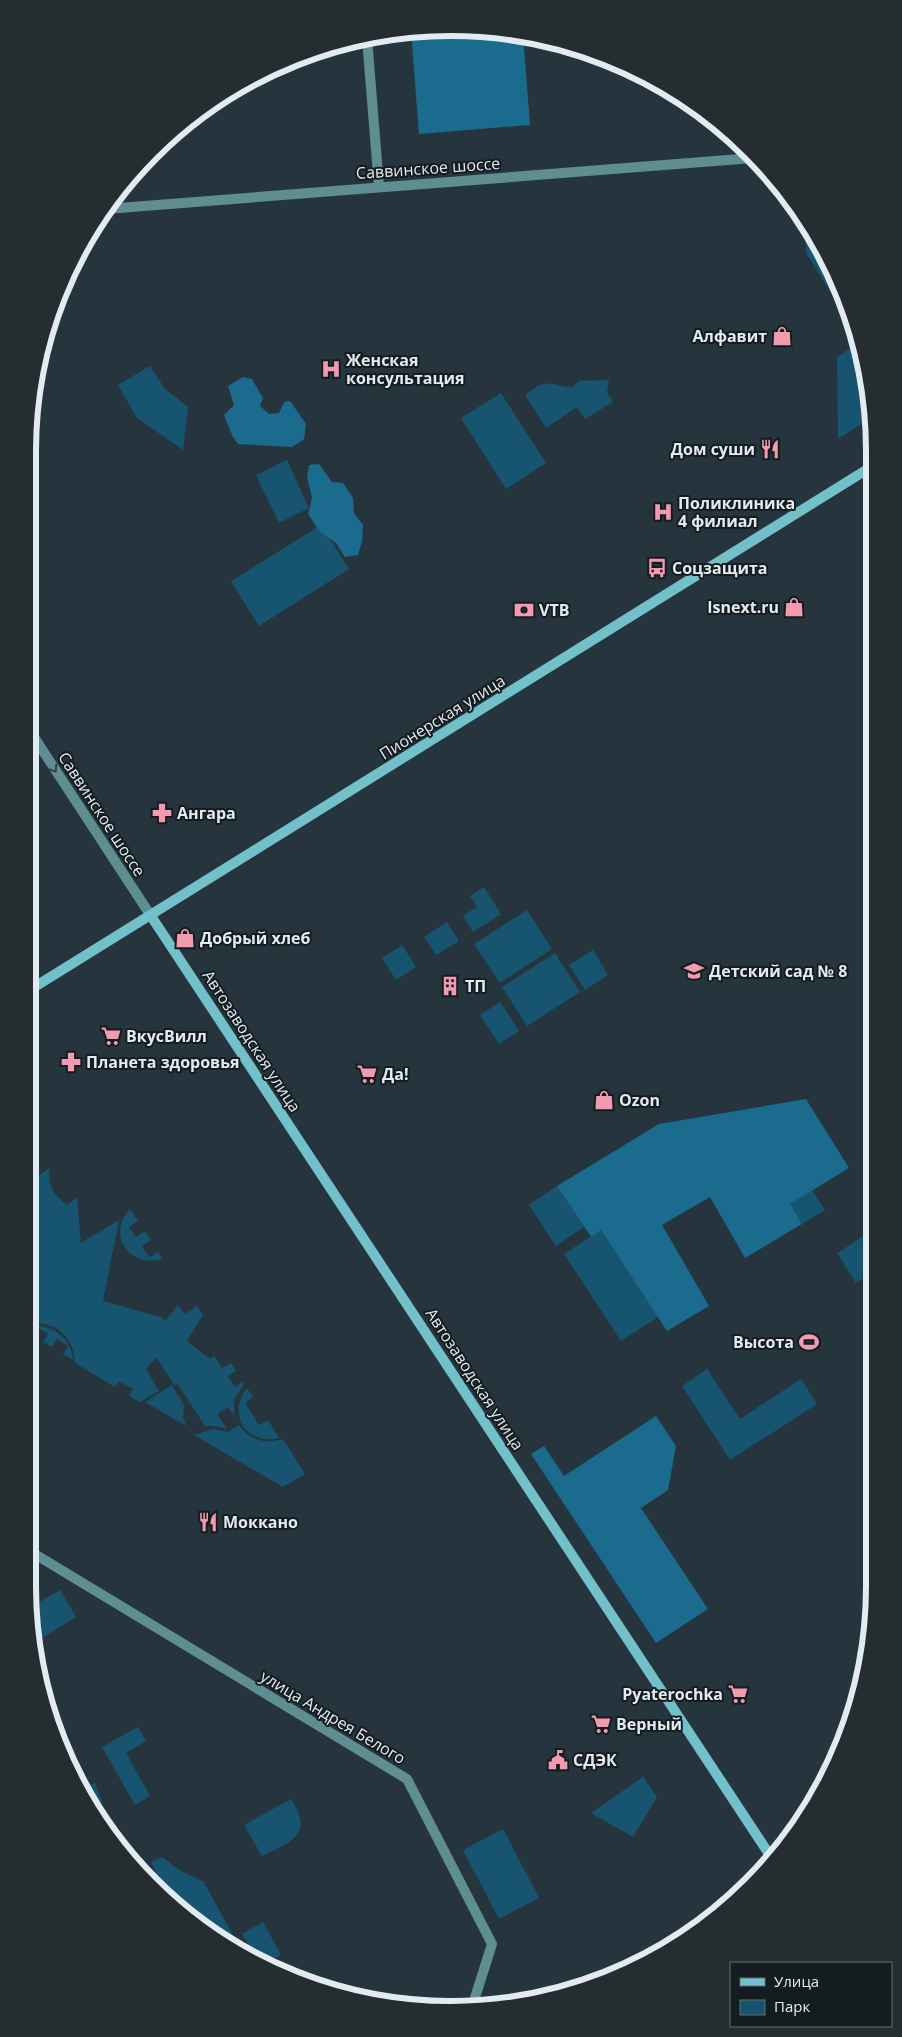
<svg xmlns="http://www.w3.org/2000/svg" width="902" height="2037" font-family="'Open Sans',sans-serif">
  <style>
    .green { fill: #17546f }
    .forest { fill: #1b6b8e }
    .lines { fill: none; stroke-linecap: round; stroke-linejoin: round }
    .street { stroke: #5e8d92; stroke-width: 10 }
    .secondary { stroke: #72c0c9; stroke-width: 10 }
    .oneway { stroke: #2f4447 }
    .labels { text-anchor: middle; stroke-width: 4; stroke-linejoin: round; paint-order: stroke }
    .street-label { font-size: 16px; fill: #e2ebf1; stroke: #151c1f }
    .poi-label { font-size: 16px; font-weight: bold; fill: #e2ebf1; stroke: #151c1f; text-anchor: start }
    .rim { fill: none; stroke: #e2ebf1; stroke-width: 6 }
  </style>
  <rect width="100%" height="100%" fill="#26353d"/>
  <g class="green">
    <path d="M806,230L842,289L853,327L806,253Z"/>
    <path d="M857,344L871,395V418L838,439L837,357Z"/>
    <path d="M150,366L165,389L188,407L183,450L137,418L118,385Z"/>
    <path d="M609,380L607,392L613,402L585,419L577,407L546,428L525,395C530,392 537,385 543,384C553,382 562,388 572,387L579,381Z"/>
    <path d="M501,393L546,463L506,489L461,418Z"/>
    <path d="M287,460L309,508L279,523L256,475Z"/>
    <path d="M321,525L349,569L259,626L231,581Z"/>
    <path d="M484,887L501,914L473,932L463,916L477,907L470,896Z"/>
    <path d="M527,910L552,949L500,983L474,944Z"/>
    <path d="M447,922L459,941L436,955L424,937Z"/>
    <path d="M402,945L416,967L396,980L382,958Z"/>
    <path d="M593,950L608,975L585,990L569,965Z"/>
    <path d="M555,953L580,992L527,1026L502,987Z"/>
    <path d="M500,1002L519,1031L499,1044L480,1015Z"/>
    <path d="M50,1168C46,1185 54,1195 67,1205L77,1197L81,1243L119,1220L103,1301L161,1317L165,1321L178,1305L184,1314L197,1306L203,1315L187,1341L210,1359L214,1356L222,1368L231,1363L236,1371L228,1376L235,1387L243,1382L244,1384L234,1400V1416L228,1407L217,1414L227,1429L215,1426H205L177,1383L175,1386L156,1357L146,1369L159,1391L140,1402L129,1396L133,1389L119,1381L115,1387L75,1363C74,1336 54,1319 28,1324V1182Z"/>
    <path d="M557,1186L584,1227L556,1246L529,1205Z"/>
    <path d="M812,1190L825,1210L802,1224L790,1204Z"/>
    <path d="M130,1209L138,1221L129,1227L136,1237L145,1231L151,1240L142,1246L149,1257L158,1252L162,1259C129,1268 106,1235 130,1209Z"/>
    <path d="M601,1230L658,1317L621,1341L564,1254Z"/>
    <path d="M873,1230L874,1271L856,1283L837,1253Z"/>
    <path d="M36,1325C56,1328 71,1338 73,1360L63,1354L68,1346L57,1339L52,1347L43,1342L48,1334L37,1327L32,1336L28,1333V1326Z"/>
    <path d="M707,1369L740,1419L801,1379L817,1404L730,1460L682,1386Z"/>
    <path d="M172,1385L184,1405L183,1417L186,1426L145,1402Z"/>
    <path d="M247,1388L253,1397L245,1403L259,1425L268,1420L279,1438C247,1446 226,1415 247,1388Z"/>
    <path d="M239,1425C250,1441 265,1444 283,1439L305,1474L283,1487L194,1435L213,1429L228,1432Z"/>
    <path d="M60,1590L76,1617L37,1641L31,1607Z"/>
    <path d="M138,1727L146,1741L126,1753L150,1796L135,1805L102,1747Z"/>
    <path d="M643,1777L657,1797L633,1837L591,1813Z"/>
    <path d="M95,1783L102,1802L90,1806L80,1788Z"/>
    <path d="M291,1799C315,1836 290,1842 262,1856L244,1825Z"/>
    <path d="M503,1829L539,1898L499,1919L463,1850Z"/>
    <path d="M162,1857L179,1870L204,1882L243,1954L167,1894L151,1862Z"/>
    <path d="M263,1922L281,1955L266,1963L257,1959L242,1934Z"/>
  </g>
  <g class="forest">
    <path d="M424,28L507,31L523,35L530,125L419,134L411,31Z"/>
    <path d="M243,377L252,379L263,398L260,406L269,414L279,413L284,402L290,401L306,424L304,439L292,447L238,444L232,435L224,415L234,405L228,386Z"/>
    <path d="M319,464L332,482L343,483L353,498L354,513L363,525L362,542L358,555L345,557L336,543L320,532L308,514L312,498L307,477L309,465Z"/>
    <path d="M806,1099L849,1168L790,1204L802,1224L745,1258L710,1197L662,1225L709,1306L667,1331L601,1230L591,1237L557,1186L659,1124Z"/>
    <path d="M656,1416L676,1446L668,1490L641,1508L708,1609L656,1643L531,1454L544,1446L564,1476Z"/>
  </g>
  <g class="lines">
    <g class="street">
      <path d="M367,38L379,187"/>
      <path d="M106,209L753,158"/>
      <path d="M28,728L151,916"/>
      <path d="M28,1550L407,1779L492,1944L472,2007"/>
    </g>
    <g class="secondary">
      <path d="M151,916L773,1860"/>
      <path d="M28,991L871,467"/>
    </g>
  </g>
  <defs><path id="oneway-chevron" d="M-2-3.5L2.5 0L-2 3.5" fill="none" stroke-width="1.6" stroke-linecap="round" stroke-linejoin="round" transform="scale(1.25)"/></defs>
  <use class="oneway" href="#oneway-chevron" transform="translate(54 769) rotate(57)"/>
  <defs>
    <symbol id="shop-bare" viewBox="-9 -9 18 18"><path d="M-5-2.5h2.3a2.7 3.5 0 0 1 5.4 0H5L5.5 6h-11ZM-1.5-2.5h3a1.5 2.3 0 0 0-3 0Z" fill="#f29aaf" stroke="#151c1f" stroke-width="2.5" paint-order="stroke"/></symbol>
    <symbol id="hospital-bare" viewBox="-9 -9 18 18"><path d="M-5-5h3v3.5h4V-5h3V5h-3V1.5h-4V5h-3Z" fill="#f29aaf" stroke="#151c1f" stroke-width="2.5" paint-order="stroke"/></symbol>
    <symbol id="restaurant-bare" viewBox="-9 -9 18 18"><path d="M-5-6h1v4h1v-4h1v4h1v-4h1v5L-1.5 .5V6h-2V.5L-5-1ZM5-6V6H3V1.5H1.5Q1.5-4 5-6Z" fill="#f29aaf" stroke="#151c1f" stroke-width="2.5" paint-order="stroke"/></symbol>
    <symbol id="bus-bare" viewBox="-9 -9 18 18"><path d="M-5-6H5V4H4V6H2V4H-2V6H-4V4H-5ZM-3.5-4V0h7V-4ZM-3.5 1.2v1.5H-2V1.2ZM2 1.2v1.5H3.5V1.2Z" fill="#f29aaf" stroke="#151c1f" stroke-width="2.5" paint-order="stroke"/></symbol>
    <symbol id="bank-bare" viewBox="-9 -9 18 18"><path d="M-6-4H6V4H-6ZM0-2.3a2.3 2.3 0 1 0 0 4.6a2.3 2.3 0 1 0 0-4.6Z" fill="#f29aaf" stroke="#151c1f" stroke-width="2.5" paint-order="stroke"/></symbol>
    <symbol id="pharmacy-bare" viewBox="-9 -9 18 18"><path d="M-2-6h4v4h4v4h-4v4h-4v-4h-4v-4h4Z" fill="#f29aaf" stroke="#151c1f" stroke-width="2.5" paint-order="stroke"/></symbol>
    <symbol id="school-bare" viewBox="-9 -9 18 18"><path d="M0-5L7-2L0 1L-7-2ZM-4 1L0 2.5L4 1V4Q0 6-4 4Z" fill="#f29aaf" stroke="#151c1f" stroke-width="2.5" paint-order="stroke"/></symbol>
    <symbol id="building-bare" viewBox="-9 -9 18 18"><path d="M-4-6H4V6H1V3H-1V6H-4ZM-2.5-4.3h1.7v1.8h-1.7ZM.8-4.3h1.7v1.8H.8ZM-2.5-1h1.7V.8h-1.7ZM.8-1h1.7V.8H.8Z" fill="#f29aaf" stroke="#151c1f" stroke-width="2.5" paint-order="stroke"/></symbol>
    <symbol id="supermarket-bare" viewBox="-9 -9 18 18"><path d="M-6-5.5h2.5l.6 2H6L4.5 2H-2.5L-4.4-4H-6ZM-1.5 3.2a1.3 1.3 0 1 0 .1 0ZM3 3.2a1.3 1.3 0 1 0 .1 0Z" fill="#f29aaf" stroke="#151c1f" stroke-width="2.5" paint-order="stroke"/></symbol>
    <symbol id="stadium-bare" viewBox="-9 -9 18 18"><path d="M0-5a6.5 5 0 1 0 0 10a6.5 5 0 1 0 0-10ZM-3.5-1.8h7v3.6h-7Z" fill="#f29aaf" stroke="#151c1f" stroke-width="2.5" paint-order="stroke"/></symbol>
    <symbol id="civic-bare" viewBox="-9 -9 18 18"><path d="M-.6-6.5H3V-4.5H.6V-3L4-1V1h2V6H-6V1h2V-1L-.6-3ZM-1.2 2.5V6h2.4V2.5Z" fill="#f29aaf" stroke="#151c1f" stroke-width="2.5" paint-order="stroke"/></symbol>
  </defs>
  <g fill-rule="evenodd">
    <use href="#shop-bare" x="768" y="322" width="28" height="28"/>
    <use href="#hospital-bare" x="317" y="355" width="28" height="28"/>
    <use href="#restaurant-bare" x="756" y="435" width="28" height="28"/>
    <use href="#hospital-bare" x="649" y="498" width="28" height="28"/>
    <use href="#bus-bare" x="643" y="554" width="28" height="28"/>
    <use href="#shop-bare" x="780" y="593" width="28" height="28"/>
    <use href="#bank-bare" x="510" y="596" width="28" height="28"/>
    <use href="#pharmacy-bare" x="148" y="799" width="28" height="28"/>
    <use href="#shop-bare" x="171" y="924" width="28" height="28"/>
    <use href="#school-bare" x="680" y="957" width="28" height="28"/>
    <use href="#building-bare" x="436" y="972" width="28" height="28"/>
    <use href="#supermarket-bare" x="97" y="1022" width="28" height="28"/>
    <use href="#pharmacy-bare" x="57" y="1048" width="28" height="28"/>
    <use href="#supermarket-bare" x="353" y="1060" width="28" height="28"/>
    <use href="#shop-bare" x="590" y="1086" width="28" height="28"/>
    <use href="#stadium-bare" x="795" y="1328" width="28" height="28"/>
    <use href="#restaurant-bare" x="194" y="1508" width="28" height="28"/>
    <use href="#supermarket-bare" x="724" y="1680" width="28" height="28"/>
    <use href="#supermarket-bare" x="587" y="1710" width="28" height="28"/>
    <use href="#civic-bare" x="544" y="1746" width="28" height="28"/>
  </g>
  <g class="labels">
    <g class="street-label">
      <text transform="translate(428 168) rotate(-4)" y="6">Саввинское шоссе</text>
      <text transform="translate(442 717) rotate(-32)" y="6">Пионерская улица</text>
      <text transform="translate(102 814) rotate(57)" y="6">Саввинское шоссе</text>
      <text transform="translate(252 1041) rotate(57)" y="6">Автозаводская улица</text>
      <text transform="translate(475 1379) rotate(57)" y="6">Автозаводская улица</text>
      <text transform="translate(333 1717) rotate(31)" y="6">улица Андрея Белого</text>
    </g>
    <g class="poi-label">
      <text x="767" y="342" text-anchor="end">Алфавит</text>
      <text x="346" y="366">Женская<tspan x="346" dy="18">консультация</tspan></text>
      <text x="755" y="455" text-anchor="end">Дом суши</text>
      <text x="678" y="509">Поликлиника<tspan x="678" dy="18">4 филиал</tspan></text>
      <text x="672" y="574">Соцзащита</text>
      <text x="779" y="613" text-anchor="end">Isnext.ru</text>
      <text x="539" y="616">VTB</text>
      <text x="177" y="819">Ангара</text>
      <text x="200" y="944">Добрый хлеб</text>
      <text x="709" y="977">Детский сад № 8</text>
      <text x="465" y="992">ТП</text>
      <text x="126" y="1042">ВкусВилл</text>
      <text x="86" y="1068">Планета здоровья</text>
      <text x="382" y="1080">Да!</text>
      <text x="619" y="1106">Ozon</text>
      <text x="794" y="1348" text-anchor="end">Высота</text>
      <text x="223" y="1528">Моккано</text>
      <text x="723" y="1700" text-anchor="end">Pyaterochka</text>
      <text x="616" y="1730">Верный</text>
      <text x="573" y="1766">СДЭК</text>
    </g>
  </g>
  <path d="M0 0H902V2037H0ZM451 36H451A415 415 0 0 1 866 451V1586A415 415 0 0 1 451 2001H451A415 415 0 0 1 36 1586V451A415 415 0 0 1 451 36Z" fill="#252d30" fill-rule="evenodd"/>
  <path class="rim" d="M451 36H451A415 415 0 0 1 866 451V1586A415 415 0 0 1 451 2001H451A415 415 0 0 1 36 1586V451A415 415 0 0 1 451 36Z"/>
  <rect x="730" y="1962" width="162" height="65" fill="#151c1f" stroke="#676f73"/>
  <rect x="740" y="1978" width="25" height="8" fill="#72c0c9" stroke="#676f73"/>
  <text x="774" y="1987" font-size="15" fill="#e2ebf1">Улица</text>
  <rect x="740" y="2000" width="25" height="15" fill="#17546f" stroke="#676f73"/>
  <text x="774" y="2012" font-size="15" fill="#e2ebf1">Парк</text>
</svg>
